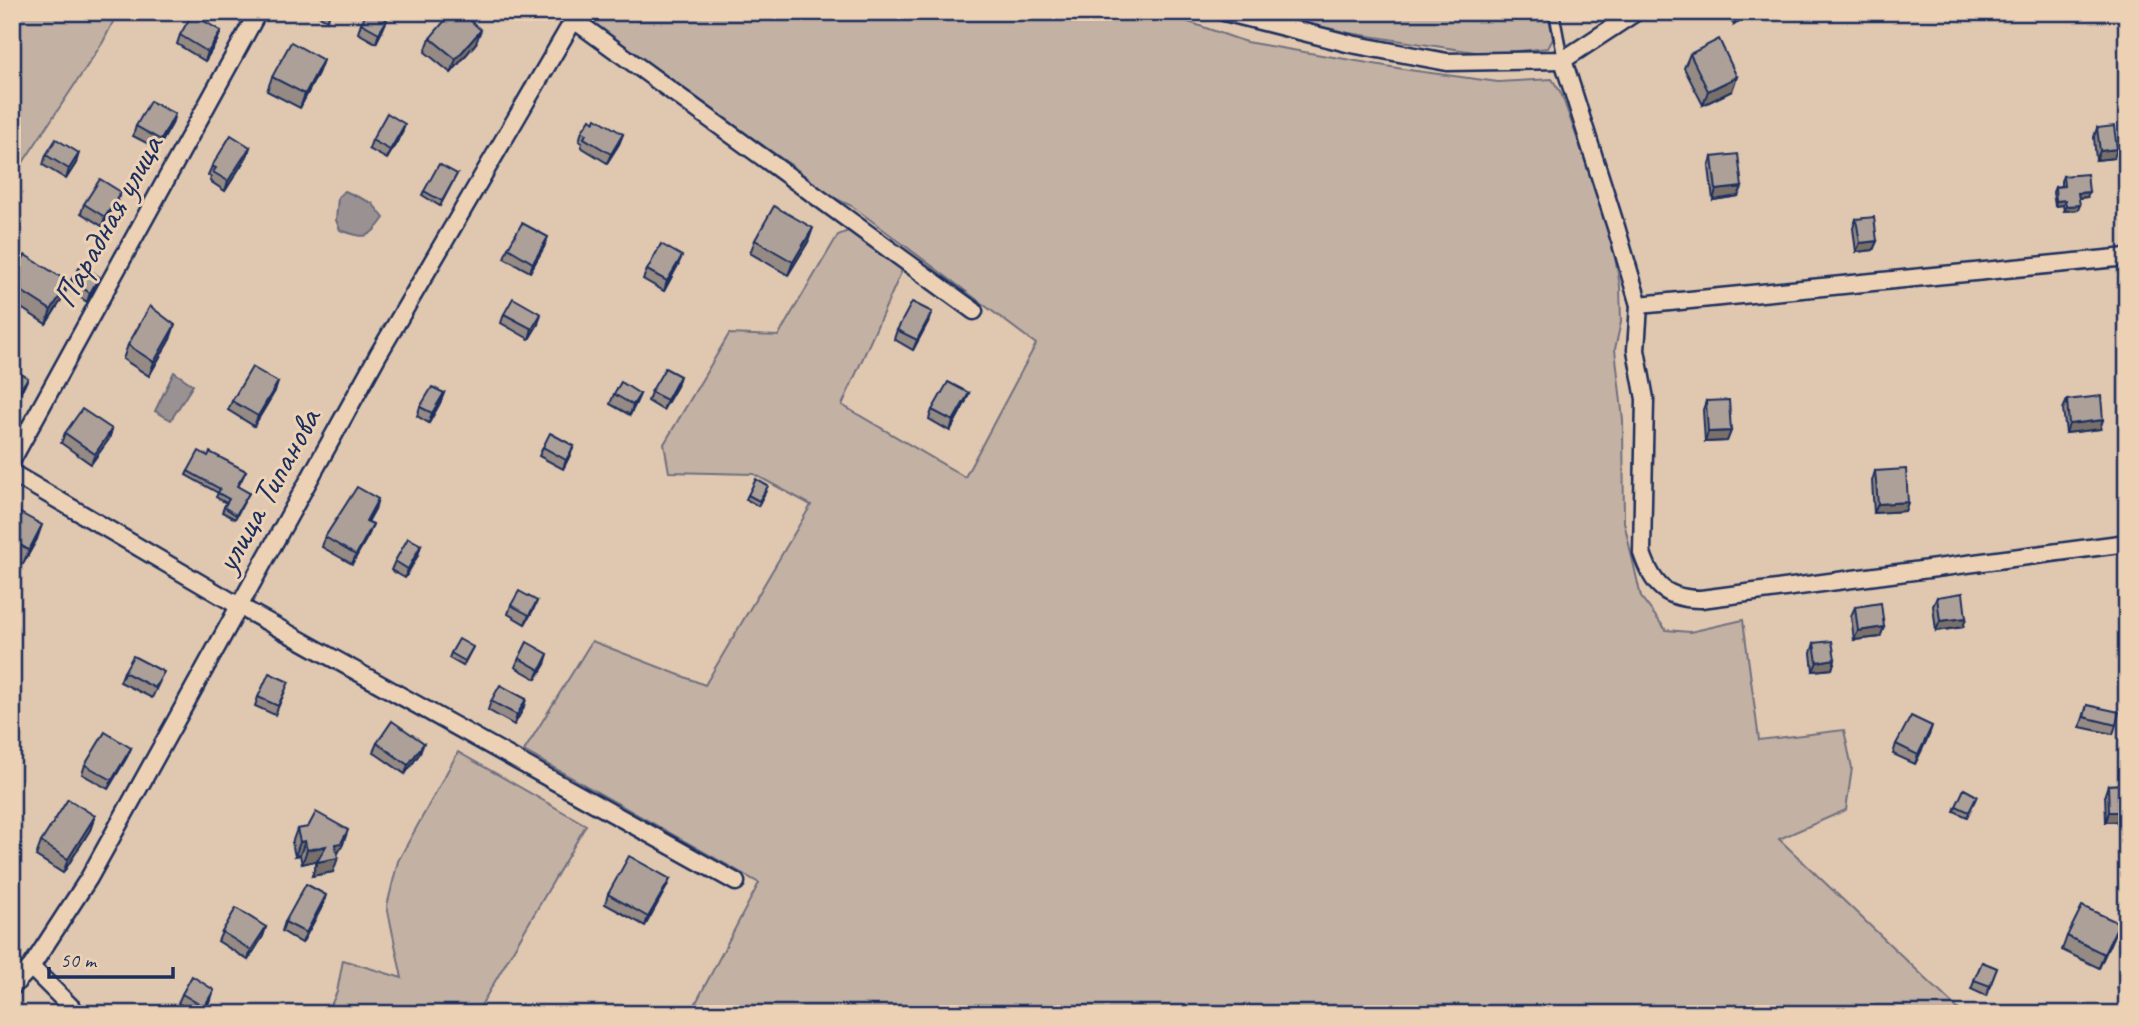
<svg xmlns="http://www.w3.org/2000/svg" width="2139" height="1026" font-family="Caveat,sans-serif">
  <style>
    .green { fill: #c3b1a3; stroke: #6f7080; stroke-width: 2 }
    .water { fill: #9a9192; stroke: #676a7d; stroke-width: 2 }
    .lines { fill: none; stroke-linecap: round; stroke-linejoin: round }
    .service-casing { stroke: #1b2f5e; stroke-width: 13 }
    .minor-casing { stroke: #1b2f5e; stroke-width: 21 }
    .service { stroke: #edd1b4; stroke-width: 8 }
    .minor { stroke: #edd1b4; stroke-width: 16 }
    .wall { fill: #958a84; stroke: #1b2f5e; stroke-width: 2 }
    .shaded-wall { fill: #79706b; stroke: #1b2f5e; stroke-width: 2 }
    .building { fill: #ada099; stroke: #1b2f5e; stroke-width: 2 }
    .labels { text-anchor: middle; stroke-width: 6; stroke-linejoin: round; paint-order: stroke }
    .street-label { font-size: 35px; fill: #1b2f5e; stroke: #edd1b4 }
  </style>
  <rect width="100%" height="100%" fill="#e0c7af"/>
  <filter id="ink" filterUnits="userSpaceOnUse"><feTurbulence type="fractalNoise" baseFrequency=".0143" numOctaves="2"/><feDisplacementMap in="SourceGraphic" scale="14" xChannelSelector="R" yChannelSelector="G"/><feConvolveMatrix kernelMatrix="1 2 1 2 8 2 1 2 1" color-interpolation-filters="sRGB"/></filter>
  <g filter="url(#ink)">
    <g class="green">
      <path d="M12,12H118L103,42L12,179Z"/>
      <path d="M599,12H1160L1246,42L1409,70L1498,82L1552,79L1561,93L1598,197L1613,246L1620,286L1621,322L1615,349L1623,420L1624,522L1641,597L1666,630L1690,632L1743,620L1759,740L1844,730L1852,768L1846,810L1779,839L1963,1014H690L759,883L524,751L592,641L705,685L811,505L754,474L669,472L664,444L729,334L778,336L838,235L848,231L904,266L842,405L965,477L1036,344L852,206L828,195L794,167L592,27Z"/>
      <path d="M1260,12H1548L1553,39L1548,48L1488,54L1349,33Z"/>
      <path d="M458,752L586,825L476,1014H327L337,992L343,960L402,978L387,906L398,861Z"/>
    </g>
    <g class="water">
      <path d="M345,191L372,203L384,218C368,241 365,238 340,230L336,220L338,197Z"/>
      <path d="M174,372L193,385L171,420L155,411Z"/>
    </g>
    <g class="lines">
      <defs>
        <path id="service" d="M1554,12L1563,60"/>
        <g id="minor">
          <path d="M563,12L974,311"/>
          <path d="M1224,12L1351,44L1447,62L1563,60L1636,12"/>
          <path d="M1563,60L1616,227L1639,305L1636,350L1645,399L1642,553C1653,586 1666,599 1701,599L2127,543"/>
          <path d="M1639,305L2127,257"/>
          <path d="M12,460L258,12"/>
          <path d="M12,473L239,606L736,882"/>
          <path d="M31,967L78,1014"/>
          <path d="M12,987L31,967L89,878L378,355L573,21L581,12"/>
        </g>
      </defs>
      <use href="#service" class="service-casing"/>
      <use href="#minor" class="minor-casing"/>
      <use href="#service" class="service"/>
      <use href="#minor" class="minor"/>
    </g>
    <g class="wall">
      <path d="M311,12H331L327,20Z"/>
      <path d="M1725,12H1752L1734,25Z"/>
      <path d="M361,23L383,29L376,43L358,33Z"/>
      <path d="M221,31L217,41L205,61L177,44L180,35Z"/>
      <path d="M430,38L476,43L451,73L425,52Z"/>
      <path d="M1690,54L1732,91L1703,105L1684,68Z"/>
      <path d="M323,60L318,73L300,108L267,91L272,77Z"/>
      <path d="M172,124L158,149L133,136L136,126Z"/>
      <path d="M2097,128L2114,158L2096,160L2094,137Z"/>
      <path d="M582,131L623,134L619,144L607,163L581,147L582,143L579,141Z"/>
      <path d="M402,133L387,159L369,149L372,140Z"/>
      <path d="M250,147L247,156L225,191L210,181L211,177L208,175L212,166Z"/>
      <path d="M46,155L76,163L66,179L43,165Z"/>
      <path d="M1712,157L1742,187L1738,196L1713,200L1709,167Z"/>
      <path d="M457,174L440,206L422,195L424,191Z"/>
      <path d="M2063,176L2087,197L2079,198L2078,210L2064,211L2063,205L2055,206L2053,192L2055,187L2061,186V181Z"/>
      <path d="M117,201L102,226L81,213L84,204Z"/>
      <path d="M1856,219L1877,241L1873,250L1856,252L1853,228Z"/>
      <path d="M755,240L808,242L788,275L750,253Z"/>
      <path d="M544,247L530,272L504,258L508,248Z"/>
      <path d="M678,265L664,291L643,279L647,270Z"/>
      <path d="M12,276L64,296L46,324L12,302Z"/>
      <path d="M99,277L96,286L87,302L68,289L71,280Z"/>
      <path d="M504,314L538,324L529,339L501,323Z"/>
      <path d="M928,322L913,350L894,339L897,330Z"/>
      <path d="M170,339L149,376L123,359L128,345Z"/>
      <path d="M278,382L275,391L254,426L228,410L232,401Z"/>
      <path d="M677,386L663,410L648,401L651,392Z"/>
      <path d="M444,393L440,403L429,423L417,416L420,407Z"/>
      <path d="M969,393L965,403L950,431L929,419L932,410Z"/>
      <path d="M614,394H640L636,403L630,415L610,404Z"/>
      <path d="M2067,400L2100,429L2066,433L2063,409Z"/>
      <path d="M1706,401L1731,431L1727,441L1705,442L1703,410Z"/>
      <path d="M112,429L109,439L91,464L61,443L65,433Z"/>
      <path d="M574,446L570,455L563,469L539,456L543,447Z"/>
      <path d="M208,456L246,471L238,487L249,493L235,519L222,512L226,503L216,497L218,493L186,475L188,471Z"/>
      <path d="M1875,471L1908,502L1905,511L1874,513L1872,481Z"/>
      <path d="M766,491L758,506L746,499L748,495Z"/>
      <path d="M375,509L368,522L373,524L369,534L352,564L322,547L325,537Z"/>
      <path d="M12,515L37,539L23,564L12,557Z"/>
      <path d="M421,545L418,555L405,578L391,570L395,561Z"/>
      <path d="M1937,597L1966,618L1963,627L1936,631L1933,606Z"/>
      <path d="M537,601L533,610L525,624L508,614L511,605Z"/>
      <path d="M1855,607L1884,627L1880,637L1854,640L1851,616Z"/>
      <path d="M1814,643L1835,659L1832,669L1813,671L1811,653Z"/>
      <path d="M473,647L463,666L449,658L451,653Z"/>
      <path d="M519,658L545,664L536,679L515,667Z"/>
      <path d="M124,672L160,681L152,698L120,682Z"/>
      <path d="M285,691L275,715L255,706L258,697Z"/>
      <path d="M526,699L523,709L514,725L488,710L491,701Z"/>
      <path d="M2087,705L2116,725L2113,734L2080,727Z"/>
      <path d="M1929,735L1915,764L1893,754L1896,744Z"/>
      <path d="M377,743L420,753L405,774L373,752Z"/>
      <path d="M131,748L127,757L108,789L82,774L85,765Z"/>
      <path d="M2127,784V814L2124,821L2106,822L2105,794L2108,785Z"/>
      <path d="M1975,800L1967,817L1954,811L1956,806Z"/>
      <path d="M95,816L90,830L63,873L36,856L41,842Z"/>
      <path d="M297,829L343,844L337,854L333,872L312,876L318,860L302,864L300,855L295,856L292,843Z"/>
      <path d="M670,879L666,888L645,926L605,904L608,894Z"/>
      <path d="M323,905L302,943L282,931L285,922Z"/>
      <path d="M266,927L263,936L248,960L218,941L222,932Z"/>
      <path d="M2067,936L2113,937L2099,968L2062,950Z"/>
      <path d="M1982,962L1997,968L1986,996L1971,989Z"/>
      <path d="M2127,966V993L2117,988Z"/>
      <path d="M182,994L211,999L202,1014H195L178,1003Z"/>
    </g>
    <g class="shaded-wall">
      <path d="M1742,12H1752L1734,25L1737,15Z"/>
      <path d="M387,20L383,29L376,43L379,33Z"/>
      <path d="M481,30L476,43L451,73L456,59Z"/>
      <path d="M221,31L217,41L205,61L208,52Z"/>
      <path d="M323,60L318,73L300,108L305,94Z"/>
      <path d="M1737,77L1732,91L1703,105L1708,91Z"/>
      <path d="M175,114L172,124L158,149L161,140Z"/>
      <path d="M405,124L402,133L387,159L390,150Z"/>
      <path d="M623,134L619,144L607,163L611,154Z"/>
      <path d="M250,147L247,156L225,191L228,181Z"/>
      <path d="M2117,149L2114,158L2096,160L2100,151Z"/>
      <path d="M79,153L76,163L66,179L69,169Z"/>
      <path d="M1742,187L1738,196L1713,200L1716,190Z"/>
      <path d="M121,192L117,201L102,226L105,217Z"/>
      <path d="M2089,192L2087,197L2077,198L2078,193Z"/>
      <path d="M2065,200L2063,205L2055,206L2056,201Z"/>
      <path d="M2080,205L2078,210L2064,211L2066,206Z"/>
      <path d="M813,228L808,242L788,275L793,262Z"/>
      <path d="M548,237L544,247L530,272L533,263Z"/>
      <path d="M1877,241L1873,250L1856,252L1860,243Z"/>
      <path d="M682,256L678,265L664,291L667,281Z"/>
      <path d="M99,277L96,286L87,302L90,293Z"/>
      <path d="M69,282L64,296L46,324L51,310Z"/>
      <path d="M932,312L928,322L913,350L917,340Z"/>
      <path d="M541,314L538,324L529,339L532,329Z"/>
      <path d="M175,325L170,339L149,376L154,362Z"/>
      <path d="M680,376L677,386L663,410L667,400Z"/>
      <path d="M28,378L24,387L12,405V401Z"/>
      <path d="M278,382L275,391L254,426L258,416Z"/>
      <path d="M444,393L440,403L429,423L432,413Z"/>
      <path d="M969,393L965,403L950,431L953,421Z"/>
      <path d="M640,394L636,403L630,415L633,405Z"/>
      <path d="M2103,420L2100,429L2066,433L2069,424Z"/>
      <path d="M112,429L109,439L91,464L95,454Z"/>
      <path d="M1731,431L1727,441L1705,442L1708,432Z"/>
      <path d="M574,446L570,455L563,469L566,460Z"/>
      <path d="M378,499L375,509L363,530L366,521Z"/>
      <path d="M1908,502L1905,511L1874,513L1878,504Z"/>
      <path d="M373,524L369,534L352,564L356,555Z"/>
      <path d="M42,525L37,539L23,564L29,550Z"/>
      <path d="M421,545L418,555L405,578L408,569Z"/>
      <path d="M537,601L533,610L525,624L529,615Z"/>
      <path d="M1966,618L1963,627L1936,631L1940,621Z"/>
      <path d="M1884,627L1880,637L1854,640L1858,631Z"/>
      <path d="M548,654L545,664L536,679L540,670Z"/>
      <path d="M1835,659L1832,669L1813,671L1817,662Z"/>
      <path d="M526,699L523,709L514,725L517,715Z"/>
      <path d="M1932,726L1929,735L1915,764L1918,755Z"/>
      <path d="M424,743L420,753L405,774L408,765Z"/>
      <path d="M131,748L127,757L108,789L112,780Z"/>
      <path d="M2109,812H2127V814L2124,821L2106,822Z"/>
      <path d="M95,816L90,830L63,873L68,859Z"/>
      <path d="M348,830L343,844L336,857L335,844Z"/>
      <path d="M305,841L300,855L295,856L300,842Z"/>
      <path d="M326,846L320,860L302,864L307,850Z"/>
      <path d="M338,858L333,872L312,876L317,862Z"/>
      <path d="M670,879L666,888L645,926L648,917Z"/>
      <path d="M326,895L323,905L302,943L306,933Z"/>
      <path d="M2119,923L2113,937L2099,968L2104,954Z"/>
      <path d="M266,927L263,936L248,960L251,950Z"/>
      <path d="M214,990L211,999L201,1014L204,1007Z"/>
    </g>
    <g class="building">
      <path d="M368,12H374L387,20L379,33L361,23Z"/>
      <path d="M452,12H461L481,30L456,59L430,38Z"/>
      <path d="M192,14L221,31L208,52L180,35Z"/>
      <path d="M1719,39L1737,77L1708,91L1690,54Z"/>
      <path d="M291,42L323,60L305,94L272,77Z"/>
      <path d="M150,101L175,114L161,140L136,126Z"/>
      <path d="M387,113L405,124L390,150L372,140Z"/>
      <path d="M596,118L623,134L611,154L584,138L586,134L582,131L590,119L594,122Z"/>
      <path d="M2114,126L2117,149L2100,151L2097,128Z"/>
      <path d="M231,135L250,147L228,181L213,172L216,168L212,166Z"/>
      <path d="M56,139L79,153L69,169L46,155Z"/>
      <path d="M1738,154L1742,187L1716,190L1712,157Z"/>
      <path d="M439,164L457,174L442,201L424,191Z"/>
      <path d="M2087,174L2089,192L2078,193L2080,205L2066,206L2065,200L2056,201L2055,187L2064,186L2063,176Z"/>
      <path d="M100,179L121,192L105,217L84,204Z"/>
      <path d="M774,206L813,228L793,262L755,240Z"/>
      <path d="M1874,217L1877,241L1860,243L1856,219Z"/>
      <path d="M522,223L548,237L533,263L508,248Z"/>
      <path d="M661,244L682,256L667,281L647,270Z"/>
      <path d="M25,255L69,282L51,310L12,285V276Z"/>
      <path d="M82,264L99,277L90,293L71,280Z"/>
      <path d="M513,298L541,314L532,329L504,314Z"/>
      <path d="M912,302L932,312L917,340L897,330Z"/>
      <path d="M150,306L175,325L154,362L128,345Z"/>
      <path d="M252,367L278,382L258,416L232,401Z"/>
      <path d="M12,368L28,378L12,401Z"/>
      <path d="M665,368L680,376L667,400L651,392Z"/>
      <path d="M621,382L640,394L633,405L614,394Z"/>
      <path d="M948,382L969,393L953,421L932,410Z"/>
      <path d="M432,387L444,393L432,413L420,407Z"/>
      <path d="M2101,396L2103,420L2069,424L2067,400Z"/>
      <path d="M1729,400L1731,431L1708,432L1706,401Z"/>
      <path d="M82,409L112,429L95,454L65,433Z"/>
      <path d="M550,433L574,446L566,460L543,447Z"/>
      <path d="M199,451L208,456L210,452L246,471L237,486L249,493L236,515L224,507L229,499L218,493L220,489L188,471Z"/>
      <path d="M1906,469L1908,502L1878,504L1875,471Z"/>
      <path d="M756,479L768,486L759,501L748,495Z"/>
      <path d="M357,487L378,499L366,521L373,524L356,555L325,537Z"/>
      <path d="M15,510L42,525L29,550L12,540V515Z"/>
      <path d="M408,538L421,545L408,569L395,561Z"/>
      <path d="M519,591L537,601L529,615L511,605Z"/>
      <path d="M1963,593L1966,618L1940,621L1937,597Z"/>
      <path d="M1881,603L1884,627L1858,631L1855,607Z"/>
      <path d="M459,639L473,647L465,661L451,653Z"/>
      <path d="M1832,641L1835,659L1817,662L1814,643Z"/>
      <path d="M527,642L548,654L540,670L519,658Z"/>
      <path d="M133,656L164,672L155,688L124,672Z"/>
      <path d="M269,673L289,682L278,706L258,697Z"/>
      <path d="M500,685L526,699L517,715L491,701Z"/>
      <path d="M2087,705L2119,712L2116,725L2084,717Z"/>
      <path d="M1911,716L1932,726L1918,755L1896,744Z"/>
      <path d="M392,721L424,743L408,765L377,743Z"/>
      <path d="M105,732L131,748L112,780L85,765Z"/>
      <path d="M2127,784V812H2109L2108,785Z"/>
      <path d="M1964,789L1977,796L1969,812L1956,806Z"/>
      <path d="M68,799L95,816L68,859L41,842Z"/>
      <path d="M316,812L348,830L341,843L335,844L338,858L317,862L326,846L307,850L305,841L300,842L297,829L308,827Z"/>
      <path d="M629,856L670,879L648,917L608,894Z"/>
      <path d="M306,884L326,895L306,933L285,922Z"/>
      <path d="M2082,906L2119,923L2104,954L2067,936Z"/>
      <path d="M236,908L266,927L251,950L222,932Z"/>
      <path d="M1982,962L1997,968L1990,986L1974,980Z"/>
      <path d="M2127,966V982L2121,979Z"/>
      <path d="M192,976L214,990L204,1007L182,994Z"/>
    </g>
  </g>
  <g class="labels">
    <g class="street-label">
      <text transform="translate(107 221) rotate(-61)" y="12">Парадная улица</text>
      <text transform="translate(267 490) rotate(-61)" y="12">улица Типанова</text>
    </g>
  </g>
  <rect width="2139" height="1026" fill="none" stroke="#edd1b4" stroke-width="42"/>
  <rect x="21" y="21" width="2097" height="984" fill="none" stroke="#1b2f5e" stroke-width="2.5" filter="url(#ink)"/>
  <path d="M49 967v10h124v-10" fill="none" stroke="#1b2f5e" stroke-width="3.5"/>
  <text x="60" y="967" font-size="21" fill="#1b2f5e" stroke="#edd1b4" stroke-width="5" paint-order="stroke">50 m</text>
</svg>
